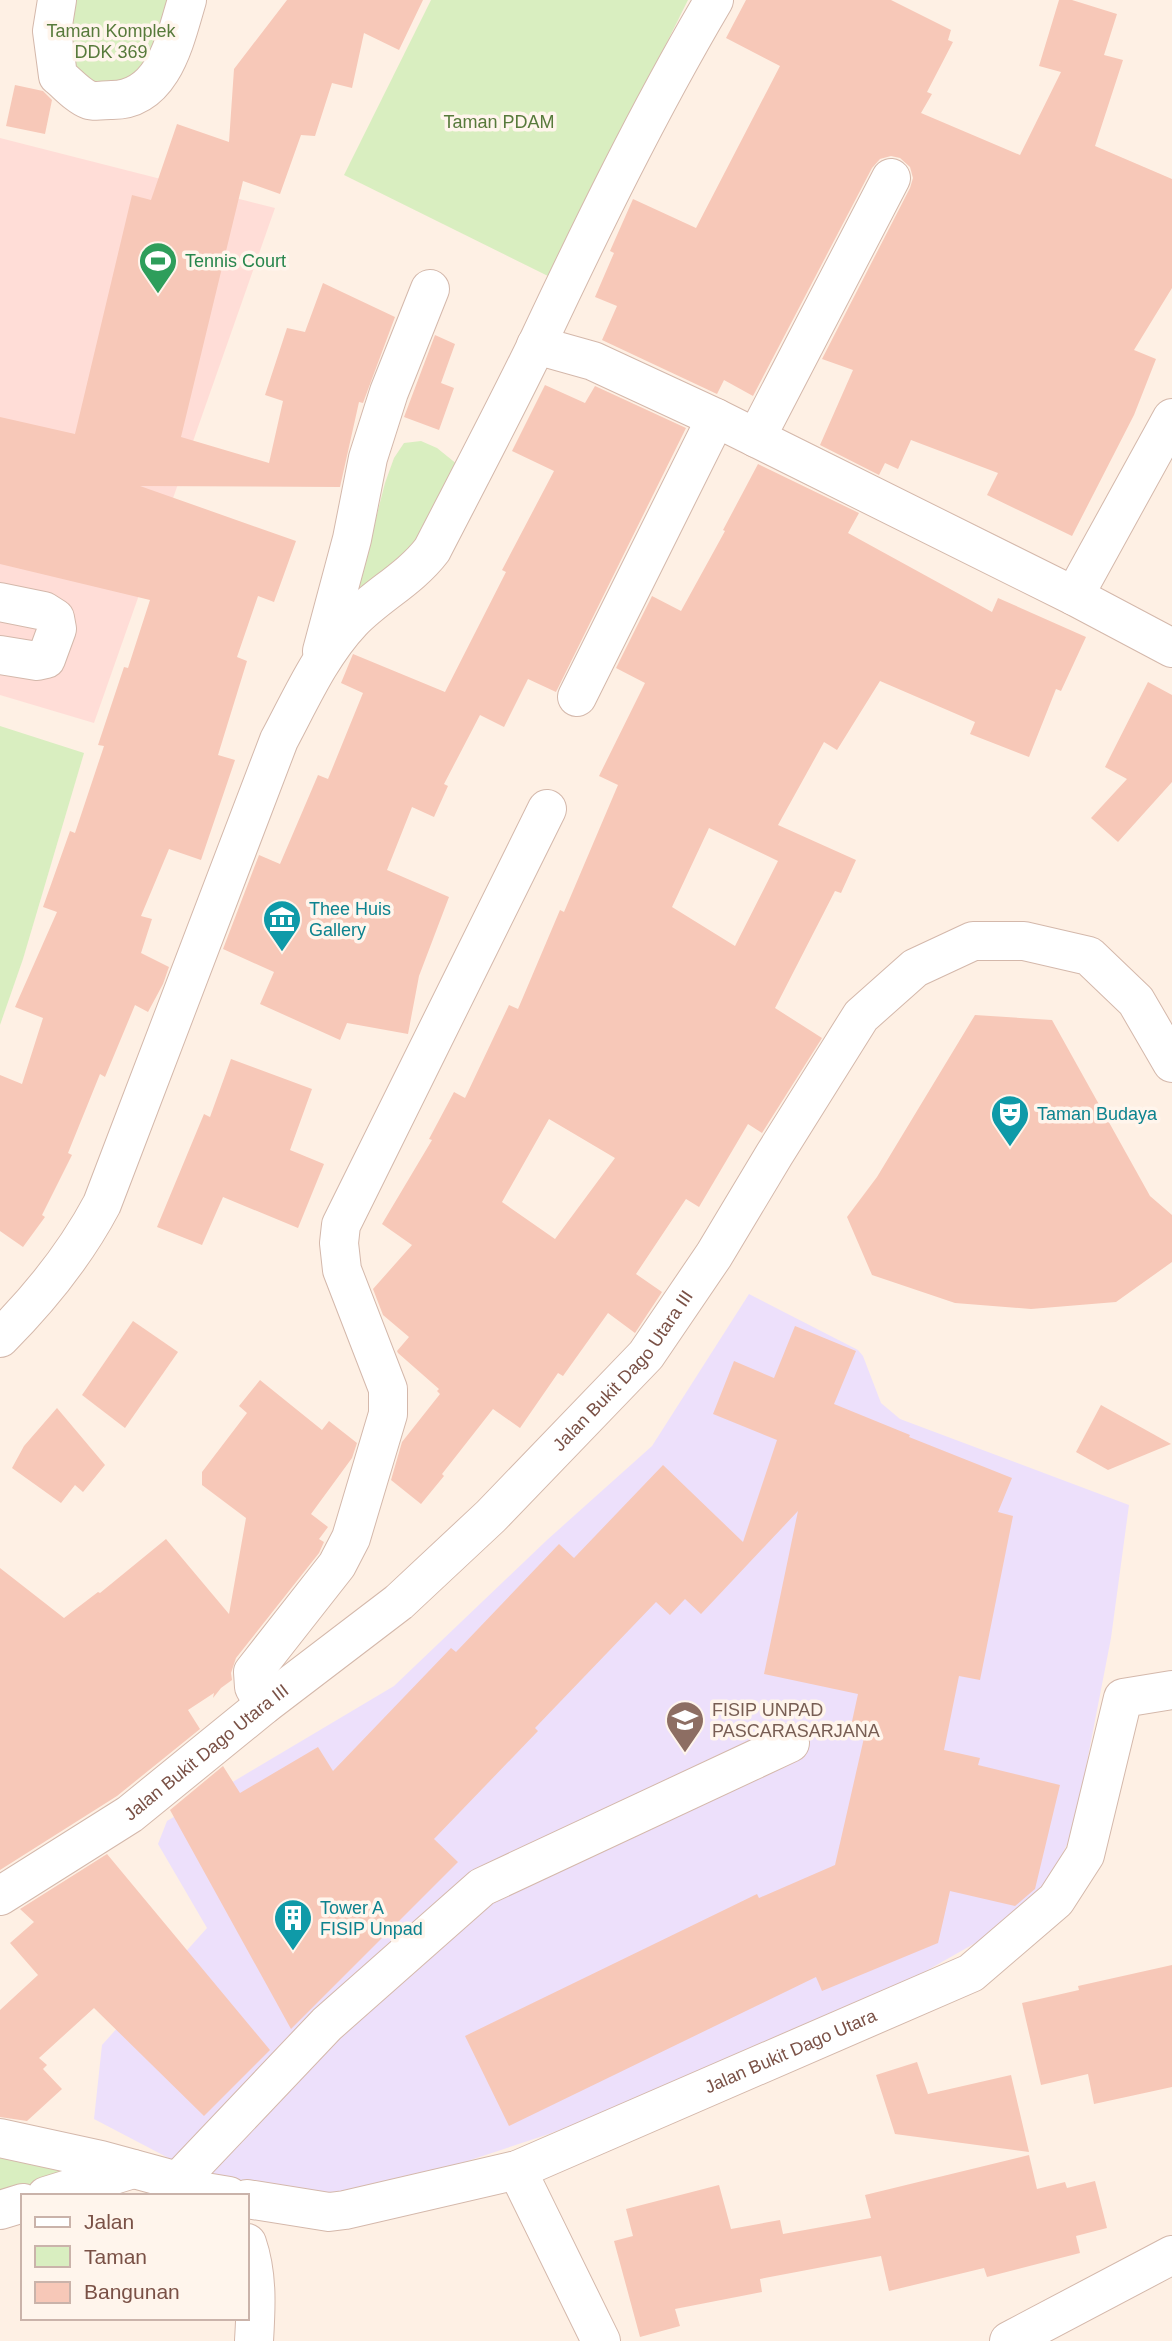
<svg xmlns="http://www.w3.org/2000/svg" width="1172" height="2341" font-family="Arial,sans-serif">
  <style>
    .commercial { fill: #ffddd7 }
    .education { fill: #ede0fb }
    .green { fill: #d9eec0 }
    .building { fill: #f7c8b8; fill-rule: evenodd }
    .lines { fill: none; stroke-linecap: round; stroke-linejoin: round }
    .minor-casing { stroke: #d4b8ab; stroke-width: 40 }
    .minor { stroke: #fff; stroke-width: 38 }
    .labels { text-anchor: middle; stroke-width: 7; stroke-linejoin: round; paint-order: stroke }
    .park-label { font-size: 18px; fill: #577a3b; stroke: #fff5ec }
    .leisure-label { font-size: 18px; fill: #27864d; stroke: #fff5ec; text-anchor: start }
    .culture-label { font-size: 18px; fill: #0d838f; stroke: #fff5ec; text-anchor: start }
    .street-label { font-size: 18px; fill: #7a5146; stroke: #fff5ec }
    .education-label { font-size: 18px; fill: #785e54; stroke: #fff5ec; text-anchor: start }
  </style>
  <rect width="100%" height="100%" fill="#fef0e4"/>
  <path class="commercial" d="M0,138L275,208L94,723L0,695Z"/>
  <path class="education" d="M749,1294L858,1350L863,1356L881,1403L900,1419L1129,1505L1111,1638L1074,1829L1044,1894L1000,1929L845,2017L549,2134L340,2203L224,2187L94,2119L102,2045L207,1928L158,1844L167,1821L394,1686L547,1540L652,1446Z"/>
  <g class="green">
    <path d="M68,0H173L147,72L111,89L75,74Z"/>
    <path d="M431,0H688L550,277L344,175Z"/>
    <path d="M421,441L437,448L463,469L416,550L361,600L355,585L374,526L385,483L394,458L404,443Z"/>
    <path d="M0,726L84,753L23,959L0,1025Z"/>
    <path d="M0,2147L79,2164L0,2200Z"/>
  </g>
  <g class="building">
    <path d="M287,0H423L399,50L364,33L352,88L332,83L315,136L301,135L280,194L243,181L181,437L269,463L283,401L265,395L287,328L305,332L323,283L395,317L363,403L359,402L340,487L140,486L296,541L274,602L258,596L237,657L247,661L218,755L235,760L201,860L169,849L141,916L152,919L141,953L169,967L163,984L148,1012L135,1005L105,1077L100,1074L68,1153L72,1155L42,1215L45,1217L23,1247L0,1231V1075L22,1084L43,1018L15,1007L57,912L43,907L70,831L75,833L104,746L98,745L124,667L128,668L150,600L0,564V417L75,434L132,195L151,200L177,124L229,142L234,69Z"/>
    <path d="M746,0H891L951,30L948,40L953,42L927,92L932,94L921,113L1020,155L1061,72L1039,66L1059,0H1072L1117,14L1104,55L1123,60L1095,146L1172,179V288L1134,350L1156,359L1134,415L1072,536L987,495L998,473L911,440L898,469L885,463L879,475L820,445L853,370L822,359L910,188L913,178L910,167L900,158L891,156L880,159L872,168L753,396L724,380L717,394L602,340L617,306L595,297L614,253L610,251L633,199L696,228L780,66L726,38Z"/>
    <path d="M15,85L43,91L52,100L45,134L6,126Z"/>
    <path d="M435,335L455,344L441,383L454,388L439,430L404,417Z"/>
    <path d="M545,385L585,403L595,386L686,428L556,692L528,679L504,727L480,715L444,784L448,786L434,817L412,807L387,870L449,897L419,976L408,1034L347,1023L340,1040L260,1004L274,972L223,949L259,855L280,864L318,775L328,779L363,693L341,683L353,654L445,692L506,572L502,570L554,471L512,451Z"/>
    <path d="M758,464L859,513L848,533L992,612L998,598L1086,637L1061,691L1056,689L1029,757L970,734L975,722L880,681L837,750L824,742L778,825L856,860L841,893L835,891L775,1008L822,1038L762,1133L748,1124L699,1207L686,1199L636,1274L662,1292L635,1333L608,1313L563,1376L558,1373L520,1428L493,1409L442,1474L444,1476L421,1504L391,1480L402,1442L440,1394L437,1391L439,1389L398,1353L397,1351L409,1337L383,1315L373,1289L412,1245L382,1224L432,1140L429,1139L454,1092L465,1098L509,1005L518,1009L560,910L564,912L618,785L599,776L645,683L616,668L652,596L681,611L725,531L723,530ZM709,828L778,861L735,946L672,907ZM549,1119L615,1158L555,1239L502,1202Z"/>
    <path d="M1148,682L1172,695V782L1118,842L1091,818L1127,779L1105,767Z"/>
    <path d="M975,1015L1052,1020L1150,1196L1172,1215V1262L1116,1302L1031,1309L955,1303L872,1275L847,1217L877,1177Z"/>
    <path d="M231,1059L312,1089L290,1150L324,1164L298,1228L223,1197L202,1245L157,1227L204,1114L210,1117Z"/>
    <path d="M133,1321L178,1352L125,1428L82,1395Z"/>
    <path d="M795,1326L856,1351L834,1404L910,1435L909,1437L1012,1478L998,1512L1013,1516L980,1680L959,1676L944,1750L980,1758L978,1765L1060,1785L1035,1889L1015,1906L950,1891L938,1943L822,1991L816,1977L509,2126L465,2036L757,1894L759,1898L835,1865L866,1729L851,1726L858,1694L764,1674L798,1511L701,1614L685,1599L670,1615L656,1602L535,1728L538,1731L434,1839L458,1862L291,2029L170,1810L223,1766L240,1793L318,1747L333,1771L451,1648L456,1652L559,1544L574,1558L663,1465L743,1542L777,1440L713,1414L734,1361L774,1378Z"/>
    <path d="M260,1380L322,1430L329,1421L357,1443L352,1458L311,1514L328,1527L319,1539L324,1542L319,1553L236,1658L231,1673L232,1680L221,1688L213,1698L214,1693L188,1710L200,1729L117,1796L0,1870V1568L64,1618L98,1592L100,1593L166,1539L229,1614L246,1518L202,1485V1472L247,1413L239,1406Z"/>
    <path d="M1101,1405L1171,1444L1108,1470L1076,1452Z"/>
    <path d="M57,1408L105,1465L83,1492L75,1485L61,1503L12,1468L24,1446Z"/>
    <path d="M107,1854L270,2050L204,2116L94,2008L39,2058L47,2065L43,2069L62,2089L27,2121L0,2117V2010L38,1975L10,1943L34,1922L20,1909Z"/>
    <path d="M1172,1965V2087L1094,2104L1088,2074L1041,2085L1022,2003L1079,1990L1078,1986Z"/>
    <path d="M917,2062L928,2094L1011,2075L1029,2152L895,2134L876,2075Z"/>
    <path d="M1029,2155L1037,2189L1065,2182L1067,2188L1095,2181L1107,2228L1076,2236L1080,2253L987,2277L984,2268L889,2291L881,2256L760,2279L762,2292L675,2309L680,2326L640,2337L614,2241L633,2236L626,2209L719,2185L731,2229L780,2220L783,2234L871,2218L865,2195Z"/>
  </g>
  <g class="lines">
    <defs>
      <g id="minor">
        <path d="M57,0L52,31L58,76C67,83 78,96 89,100C95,102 104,100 111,100C163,101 175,40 187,0"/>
        <path d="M536,345L593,361L716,418L1074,596L1172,648"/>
        <path d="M756,438L891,178"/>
        <path d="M1074,596L1172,418"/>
        <path d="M0,602L44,611L55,618L57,629L46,659L37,661L0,655"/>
        <path d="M322,651L352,539L368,458L389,392L430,289"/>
        <path d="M577,697L716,418"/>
        <path d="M0,1338C41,1297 75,1255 102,1204L279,740C301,699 320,655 352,621C377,595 410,579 432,550C467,482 503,414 536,346C591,229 648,112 714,0"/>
        <path d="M264,1705L254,1687L253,1672L337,1565L351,1538L388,1414V1389L342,1270L339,1243L341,1225L547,809"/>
        <path id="s1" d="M0,1896L130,1814L264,1705L399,1602L491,1516L646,1355L714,1255L774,1155L861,1016L915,968L973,941H1024L1089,956L1136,1001L1172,1063"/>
        <path d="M0,2138L101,2160L178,2181L199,2191L229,2196"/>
        <path d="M517,2170L601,2341"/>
        <path d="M178,2181L327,2024L482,1887L790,1743"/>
        <path d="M46,2196L133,2169"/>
        <path id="s2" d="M247,2199L329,2212L345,2210L517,2170L971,1973L1056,1900L1085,1855L1123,1698L1172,1690"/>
        <path d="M0,2210L23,2203"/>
        <path d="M247,2243C258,2275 256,2308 254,2341"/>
        <path d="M1009,2341L1172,2255"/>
      </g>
    </defs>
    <use href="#minor" class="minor-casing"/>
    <use href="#minor" class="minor"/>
  </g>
  <defs>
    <symbol id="stadium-pin" viewBox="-11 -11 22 30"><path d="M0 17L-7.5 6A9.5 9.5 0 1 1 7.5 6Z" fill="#2e9e5b" stroke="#fff5ec"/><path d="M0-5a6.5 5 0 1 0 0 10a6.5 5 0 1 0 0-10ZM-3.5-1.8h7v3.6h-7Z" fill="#fff"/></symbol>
    <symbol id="museum-pin" viewBox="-11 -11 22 30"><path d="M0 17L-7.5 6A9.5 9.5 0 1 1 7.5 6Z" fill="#0f9aa8" stroke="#fff5ec"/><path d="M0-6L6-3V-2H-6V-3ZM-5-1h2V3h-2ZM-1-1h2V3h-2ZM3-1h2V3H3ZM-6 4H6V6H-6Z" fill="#fff"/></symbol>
    <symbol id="theatre-pin" viewBox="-11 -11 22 30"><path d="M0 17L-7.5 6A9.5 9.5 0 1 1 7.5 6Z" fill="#0f9aa8" stroke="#fff5ec"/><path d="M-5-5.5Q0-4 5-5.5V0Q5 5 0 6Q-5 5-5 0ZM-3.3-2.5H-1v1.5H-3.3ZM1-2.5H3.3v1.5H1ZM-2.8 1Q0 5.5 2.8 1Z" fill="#fff"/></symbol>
    <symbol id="university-pin" viewBox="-11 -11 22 30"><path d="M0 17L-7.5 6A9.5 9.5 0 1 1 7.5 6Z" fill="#8d6e63" stroke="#fff5ec"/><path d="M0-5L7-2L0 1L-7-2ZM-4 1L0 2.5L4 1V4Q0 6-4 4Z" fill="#fff"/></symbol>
    <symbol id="building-pin" viewBox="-11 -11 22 30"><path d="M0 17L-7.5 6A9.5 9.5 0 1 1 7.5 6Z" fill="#0f9aa8" stroke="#fff5ec"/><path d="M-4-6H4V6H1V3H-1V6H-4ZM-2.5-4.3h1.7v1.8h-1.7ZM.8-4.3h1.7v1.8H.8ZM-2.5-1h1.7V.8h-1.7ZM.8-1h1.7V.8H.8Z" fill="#fff"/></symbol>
  </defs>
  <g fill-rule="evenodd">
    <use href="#stadium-pin" x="136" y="239" width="44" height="60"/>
    <use href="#museum-pin" x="260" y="897" width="44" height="60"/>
    <use href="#theatre-pin" x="988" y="1092" width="44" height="60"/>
    <use href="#university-pin" x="663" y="1698" width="44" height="60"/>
    <use href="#building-pin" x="271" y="1896" width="44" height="60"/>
  </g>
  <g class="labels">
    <g class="park-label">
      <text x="111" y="37">Taman Komplek<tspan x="111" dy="21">DDK 369</tspan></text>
      <text x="499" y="128">Taman PDAM</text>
    </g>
    <g class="leisure-label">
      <text x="185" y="267">Tennis Court</text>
    </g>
    <g class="culture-label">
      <text x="309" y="915">Thee Huis<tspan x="309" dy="21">Gallery</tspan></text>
      <text x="1037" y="1120">Taman Budaya</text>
      <text x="320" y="1914">Tower A<tspan x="320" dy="21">FISIP Unpad</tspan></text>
    </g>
    <g class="street-label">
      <text dy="6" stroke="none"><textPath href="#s1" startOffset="819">Jalan Bukit Dago Utara III</textPath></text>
      <text dy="6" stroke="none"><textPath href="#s1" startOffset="252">Jalan Bukit Dago Utara III</textPath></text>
      <text dy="6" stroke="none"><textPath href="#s2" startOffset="574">Jalan Bukit Dago Utara</textPath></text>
    </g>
    <g class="education-label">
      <text x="712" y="1716">FISIP UNPAD<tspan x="712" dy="21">PASCARASARJANA</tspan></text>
    </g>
  </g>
  <rect x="21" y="2194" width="228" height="126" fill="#fff5ec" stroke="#cab3aa" stroke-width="2"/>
  <rect x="35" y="2217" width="35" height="10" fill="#ffffff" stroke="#cab3aa" stroke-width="2"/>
  <text x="84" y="2229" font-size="21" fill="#7a5146">Jalan</text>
  <rect x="35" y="2246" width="35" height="21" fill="#d9eec0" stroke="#cab3aa" stroke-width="2"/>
  <text x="84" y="2264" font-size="21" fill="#7a5146">Taman</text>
  <rect x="35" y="2282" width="35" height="21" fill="#f7c8b8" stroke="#cab3aa" stroke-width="2"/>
  <text x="84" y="2299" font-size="21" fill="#7a5146">Bangunan</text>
</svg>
